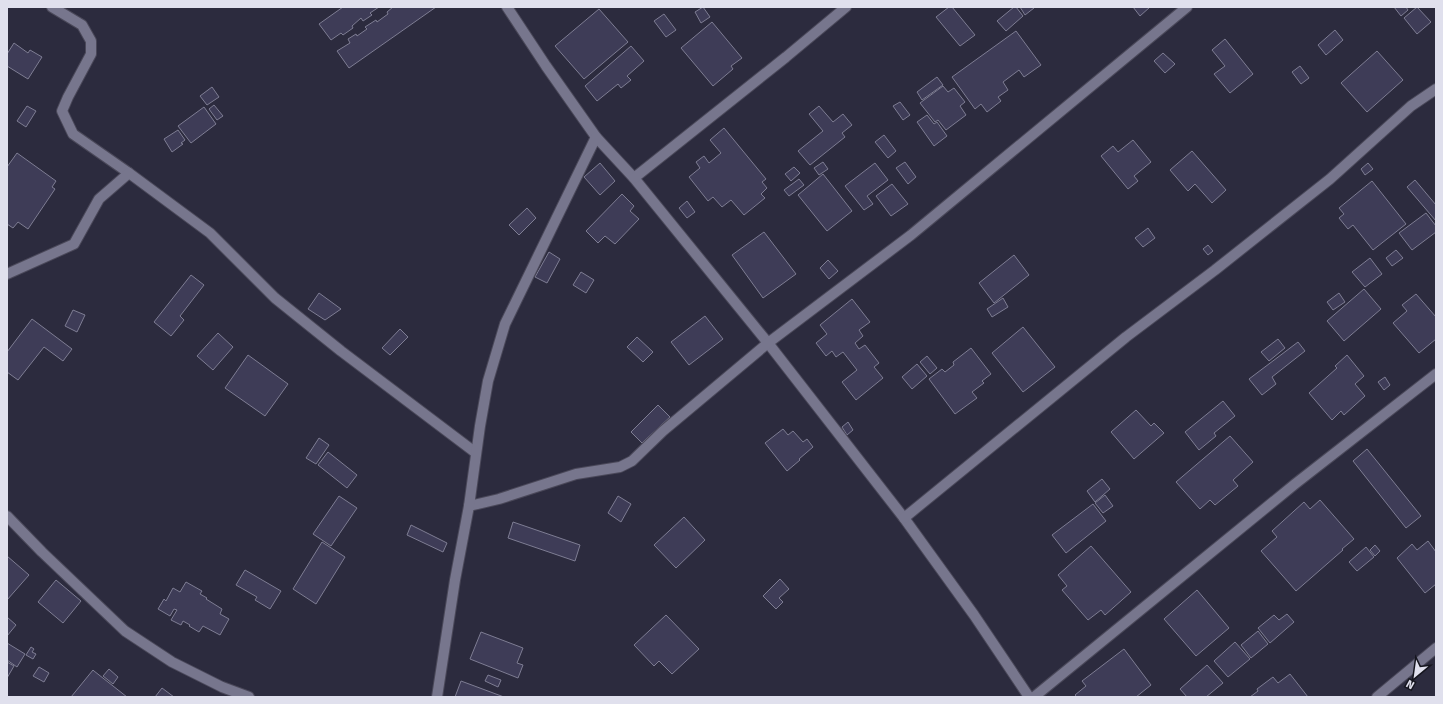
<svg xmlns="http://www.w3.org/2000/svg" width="1443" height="704" font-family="'Fira Sans',sans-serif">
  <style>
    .building { fill: #3e3c57; stroke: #7e7d93 }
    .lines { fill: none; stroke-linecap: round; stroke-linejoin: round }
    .street-casing { stroke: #4a4859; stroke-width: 12 }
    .street { stroke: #77768d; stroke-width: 10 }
  </style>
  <rect width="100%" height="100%" fill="#2c2b3e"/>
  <g class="building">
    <path d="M343,7H379L370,13L372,15L363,21L361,18L352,26L353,28L343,35L341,33L331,40L319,24Z"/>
    <path d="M393,7H398L399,8L400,7H436L349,68L337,51L350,43L348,39L356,34L357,36L367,29L365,27L376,20L377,22L388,14L387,12Z"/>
    <path d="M703,7L710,17L701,23L695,12Z"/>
    <path d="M949,7H952L975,35L960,46L936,17Z"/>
    <path d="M1014,7H1016L1023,16L1006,31L997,21Z"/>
    <path d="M1020,7H1033L1034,8L1025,15Z"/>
    <path d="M1133,7H1150L1140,16Z"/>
    <path d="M1394,7H1406L1408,10L1401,16Z"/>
    <path d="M1417,7L1431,22L1417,34L1404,18Z"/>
    <path d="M599,9L628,42L584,79L555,46Z"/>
    <path d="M664,14L676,30L666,37L654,21Z"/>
    <path d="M712,22L742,58L731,66L733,69L713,86L681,48Z"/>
    <path d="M1335,30L1343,40L1326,55L1318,45Z"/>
    <path d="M1016,31L1041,65L1024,77L1019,70L1003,82L1008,90L998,97L1001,101L987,112L981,104L975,109L952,77Z"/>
    <path d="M1225,39L1253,74L1230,93L1214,74L1225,66L1212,50Z"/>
    <path d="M14,43L28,53L30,50L42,57L28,79L7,66V54Z"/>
    <path d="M631,46L644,61L627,76L631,80L621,88L618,84L597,101L585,86Z"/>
    <path d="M1377,51L1403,80L1367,112L1341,83Z"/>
    <path d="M1163,53L1175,64L1165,73L1154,61Z"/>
    <path d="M1300,66L1309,78L1301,84L1292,72Z"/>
    <path d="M937,77L943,85L922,100L917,92Z"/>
    <path d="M943,86L948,92L954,88L965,102L960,106L966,115L946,130L938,120L935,122L920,103Z"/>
    <path d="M212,87L219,97L207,105L200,96Z"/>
    <path d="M900,102L910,115L903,120L893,106Z"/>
    <path d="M214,105L223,116L217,120L209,109Z"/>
    <path d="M27,106L36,111L26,127L17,121Z"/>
    <path d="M819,106L833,122L843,114L852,125L842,133L845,137L810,165L798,151L823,131L809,114Z"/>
    <path d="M204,107L216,124L191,143L178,126Z"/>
    <path d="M927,115L934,124L937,122L947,136L934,146L917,122Z"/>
    <path d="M724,128L766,179L762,182L767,188L761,194L765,198L744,215L731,200L722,207L713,197L708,201L689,177L700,168L696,162L704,156L709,163L721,153L710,140Z"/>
    <path d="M178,130L185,140L181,143L183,144L172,152L164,139Z"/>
    <path d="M884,135L896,151L888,158L875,142Z"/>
    <path d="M1133,140L1151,162L1134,176L1138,181L1128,189L1101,156L1113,146L1118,152Z"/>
    <path d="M1192,151L1226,190L1212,203L1195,184L1188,191L1170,170Z"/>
    <path d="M17,153L56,181L52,187L55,189L28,229L18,222L13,228L7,224V167Z"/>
    <path d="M823,162L828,169L819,175L814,168Z"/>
    <path d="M905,162L916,177L908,184L896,168Z"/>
    <path d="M600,163L615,181L600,195L584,177Z"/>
    <path d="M875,163L888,180L867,196L873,204L864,210L845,186Z"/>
    <path d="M1368,163L1373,169L1365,175L1361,169Z"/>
    <path d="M794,167L800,173L791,181L785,174Z"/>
    <path d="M823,174L852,211L827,231L798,195Z"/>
    <path d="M799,179L804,185L789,196L784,190Z"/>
    <path d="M1415,180L1436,205V221L1407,187Z"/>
    <path d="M1372,181L1406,224L1373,250L1353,225L1348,229L1339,218L1344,214L1339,208Z"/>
    <path d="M892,184L908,204L891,216L876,196Z"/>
    <path d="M622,194L634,206L630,211L639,219L615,244L605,236L598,243L586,231Z"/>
    <path d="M687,201L695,212L687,218L679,208Z"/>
    <path d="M527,208L536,218L519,235L509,225Z"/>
    <path d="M1426,213L1436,226V232L1412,250L1399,233Z"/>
    <path d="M1148,228L1155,238L1143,247L1135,238Z"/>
    <path d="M764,232L796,274L763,298L732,255Z"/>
    <path d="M1208,245L1213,251L1208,255L1203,249Z"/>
    <path d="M1396,250L1403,258L1392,266L1386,258Z"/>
    <path d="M549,252L560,259L547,283L535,277Z"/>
    <path d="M1014,255L1029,275L994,303L979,283Z"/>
    <path d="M1370,258L1382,274L1365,287L1352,272Z"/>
    <path d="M828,260L838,271L829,279L820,268Z"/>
    <path d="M581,272L594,280L586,293L573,285Z"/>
    <path d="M191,275L204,285L180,316L184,320L171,336L154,322Z"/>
    <path d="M1364,289L1381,309L1344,341L1327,321Z"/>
    <path d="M319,293L341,309L325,320L308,309Z"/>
    <path d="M1339,293L1345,302L1333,310L1327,302Z"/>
    <path d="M1416,294L1436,317V339L1419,353L1393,323L1407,311L1402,305Z"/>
    <path d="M1003,298L1008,307L992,317L987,309Z"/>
    <path d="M852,299L870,322L859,330L863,336L855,343L859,349L865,345L879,363L874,367L883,378L856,400L842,382L857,370L843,352L836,357L832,351L826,356L816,343L827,334L820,325Z"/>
    <path d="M73,310L85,315L77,332L65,326Z"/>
    <path d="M705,316L723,339L689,365L671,342Z"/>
    <path d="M32,319L72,349L63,361L44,347L18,380L7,372V352Z"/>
    <path d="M1023,327L1055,367L1023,392L992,353Z"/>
    <path d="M400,329L408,337L390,355L382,348Z"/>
    <path d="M218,333L233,347L213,370L197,356Z"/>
    <path d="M637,337L653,352L643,362L627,347Z"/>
    <path d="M1278,339L1285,348L1269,361L1261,352Z"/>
    <path d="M1298,342L1305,351L1272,377L1276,384L1262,395L1249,379Z"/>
    <path d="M971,348L991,374L982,381L984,383L972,392L977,398L955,414L929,379L942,369L945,372L954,365L953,362Z"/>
    <path d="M248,355L288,384L265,416L225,388Z"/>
    <path d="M1347,355L1364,376L1355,384L1365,396L1344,415L1341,411L1332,420L1309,393L1337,368L1335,366Z"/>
    <path d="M927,356L937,368L930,374L920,362Z"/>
    <path d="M917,364L927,376L912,389L902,377Z"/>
    <path d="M1385,377L1390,385L1384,390L1378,382Z"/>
    <path d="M1223,401L1235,416L1214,433L1216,436L1199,450L1185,432Z"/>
    <path d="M658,405L670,417L642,443L631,432Z"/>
    <path d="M1136,410L1151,426L1154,423L1164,433L1134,459L1111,432Z"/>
    <path d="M848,422L853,430L847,435L842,427Z"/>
    <path d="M783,429L788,435L793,431L803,442L807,439L813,447L799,459L800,460L787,471L765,443Z"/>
    <path d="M1230,436L1253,462L1233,480L1238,486L1215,505L1210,500L1200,509L1176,482Z"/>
    <path d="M319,438L329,445L316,464L306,458Z"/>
    <path d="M1367,449L1421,516L1406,528L1353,461Z"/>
    <path d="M328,452L357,475L347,488L318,465Z"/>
    <path d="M1102,479L1110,489L1095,502L1087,491Z"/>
    <path d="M1105,495L1113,506L1103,513L1095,503Z"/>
    <path d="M339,496L357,508L331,546L313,534Z"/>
    <path d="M618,496L631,504L621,522L608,513Z"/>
    <path d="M1320,500L1354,539L1342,549L1343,550L1296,591L1261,551L1277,537L1272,531L1304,502L1310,509Z"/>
    <path d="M1093,504L1106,521L1066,553L1052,535Z"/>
    <path d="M684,517L705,540L676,568L654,545Z"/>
    <path d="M513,522L580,545L575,561L508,538Z"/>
    <path d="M411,525L447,543L443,552L407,535Z"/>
    <path d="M1428,541L1436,552V584L1425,593L1397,558L1412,544L1417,550Z"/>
    <path d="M322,542L345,557L316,604L293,589Z"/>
    <path d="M1375,545L1380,551L1375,556L1370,550Z"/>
    <path d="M1091,546L1131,592L1105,615L1101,610L1088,620L1062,590L1067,586L1058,575Z"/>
    <path d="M1366,547L1374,557L1357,571L1349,562Z"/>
    <path d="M7,556L29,575L7,600Z"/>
    <path d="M245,570L281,591L270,609L255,600L257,597L236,585Z"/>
    <path d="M780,579L789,589L779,598L783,602L776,609L763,596Z"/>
    <path d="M56,580L81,601L63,623L38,602Z"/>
    <path d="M186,582L202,591L200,594L207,598L206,599L222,609L220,614L229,619L220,635L203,626L199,632L189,626L190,625L183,621L181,625L171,620L177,610L174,609L170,616L158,609L164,599L166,601L173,588L180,592Z"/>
    <path d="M1197,590L1229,628L1196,656L1164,619Z"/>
    <path d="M1287,614L1294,622L1270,643L1258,628L1274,615L1279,620Z"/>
    <path d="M666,615L699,649L672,674L659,661L654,666L634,645Z"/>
    <path d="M7,617L16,625L7,636Z"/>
    <path d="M1258,631L1268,644L1251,658L1241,645Z"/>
    <path d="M481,632L523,648L517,663L523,665L518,678L470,659Z"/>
    <path d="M1235,642L1250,659L1228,677L1214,661Z"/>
    <path d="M7,643L25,654L17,667L7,660Z"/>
    <path d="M31,647L34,649L32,652L36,654L33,659L26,655Z"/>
    <path d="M1124,649L1151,685L1136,697H1077L1075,695L1086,686L1082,681Z"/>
    <path d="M7,662L14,666L7,678Z"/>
    <path d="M1207,665L1223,683L1206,697H1187L1180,689Z"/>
    <path d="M39,667L49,673L44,682L33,676Z"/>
    <path d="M109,669L118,677L113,684L103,676Z"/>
    <path d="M93,670L94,671L127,697H71Z"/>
    <path d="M1290,674L1308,697H1250L1258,691L1257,689L1273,677L1278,683Z"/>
    <path d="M488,675L501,680L498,687L485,681Z"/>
    <path d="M461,681L504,697H455Z"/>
    <path d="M162,688L174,697H155Z"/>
  </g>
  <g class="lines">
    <defs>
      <g id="street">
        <path d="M52,7L82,25L91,41V54L68,97L62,111L73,134L129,173"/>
        <path d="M507,7L546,66L596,137L634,178L768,343L904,518L974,615L1029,697"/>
        <path d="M634,178L786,57L846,7"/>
        <path d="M7,274L74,244L99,199L129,173L210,233L275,298L341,351L476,453"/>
        <path d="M469,506L499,499L576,474L620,467L632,461L663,431L768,343L911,235L1187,7"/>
        <path d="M7,516L42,552L125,631L172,662L222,687L249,697"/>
        <path d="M904,518L1126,337L1215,270L1330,179L1411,106L1436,89"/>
        <path d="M437,697L455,580L469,506L480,426L488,381L505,324L596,137"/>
        <path d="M1034,697L1295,484L1436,374"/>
        <path d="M1377,697L1436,648"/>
      </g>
    </defs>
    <use href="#street" class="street-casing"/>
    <use href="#street" class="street"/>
  </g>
  <rect width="1443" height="704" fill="none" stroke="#e0e0ed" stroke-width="16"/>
  <g transform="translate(1415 676) rotate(209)" stroke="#15151e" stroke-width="3" paint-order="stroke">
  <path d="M0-3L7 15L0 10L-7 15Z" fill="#e0e0ed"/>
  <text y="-6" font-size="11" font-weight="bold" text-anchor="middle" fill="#e0e0ed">N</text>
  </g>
</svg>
